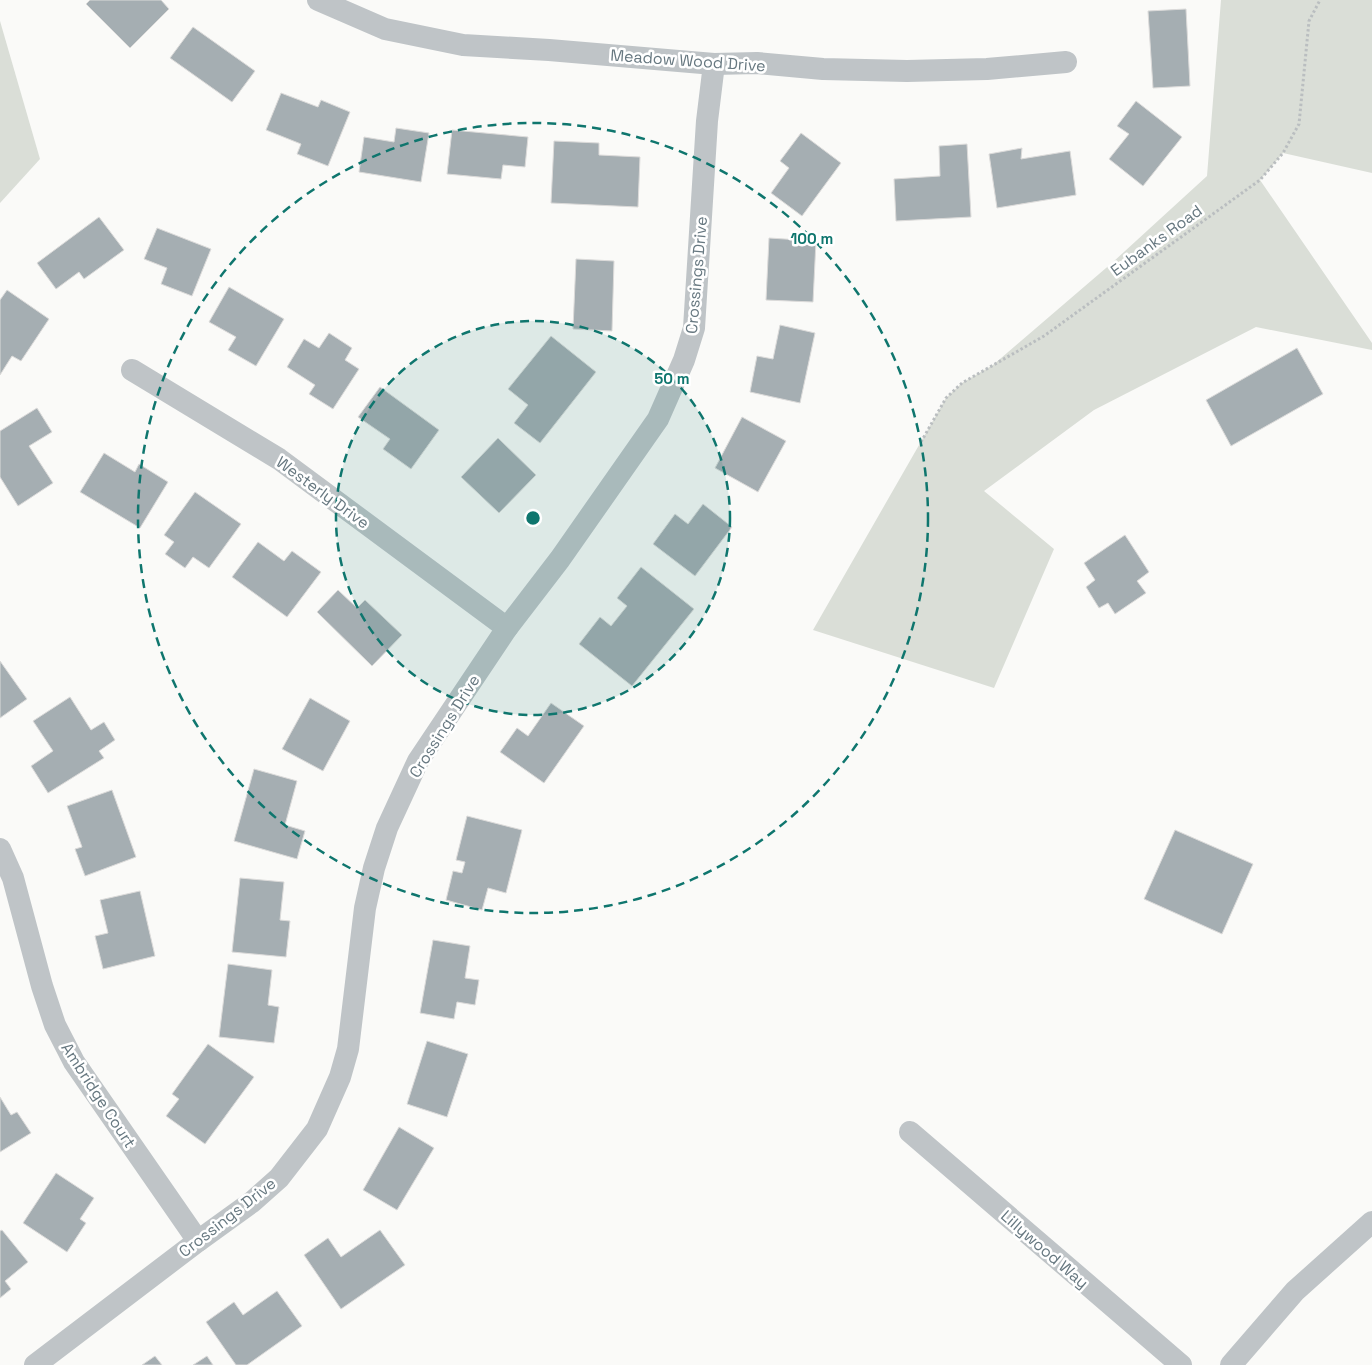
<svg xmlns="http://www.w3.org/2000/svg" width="1372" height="1365" font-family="'Space Grotesk',sans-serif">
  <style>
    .green { fill: #daded7 }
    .building { fill: #a5aeb2; stroke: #dcdbda }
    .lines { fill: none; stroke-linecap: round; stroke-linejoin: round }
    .path { stroke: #babec0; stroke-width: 3; stroke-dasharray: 2.5 2.5; stroke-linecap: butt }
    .minor { stroke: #bfc4c7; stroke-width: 22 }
    .ring { fill: none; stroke: #0f766e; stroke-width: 2.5; stroke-dasharray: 9 6 }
    .labels { text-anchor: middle; stroke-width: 5; stroke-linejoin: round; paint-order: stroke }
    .street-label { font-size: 16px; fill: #677880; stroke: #fff }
    .centre { fill: #0f766e; stroke: #fff; stroke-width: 2.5 }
    .ring-label { font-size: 15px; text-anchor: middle; font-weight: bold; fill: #0f766e; stroke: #fff; stroke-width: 5; stroke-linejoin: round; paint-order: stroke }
  </style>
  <rect width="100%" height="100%" fill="#fafaf8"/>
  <g class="green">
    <path d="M1221,0H1372V173L1283,153L1260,180L1372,343V350L1256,327L1094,410L984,491L1054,549L994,688L813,630L946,398L962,383L993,365L1113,262L1207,176Z"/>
    <path d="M0,21L40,159L0,203Z"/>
  </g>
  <g class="building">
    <path d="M90,0H161L169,9L130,48L86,4Z"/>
    <path d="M1186,9L1190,86L1153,88L1148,11Z"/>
    <path d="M193,27L255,71L232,102L170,58Z"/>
    <path d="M281,93L318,107L321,100L350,112L328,166L297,154L301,144L266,130Z"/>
    <path d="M1136,101L1182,137L1143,186L1109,159L1129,134L1117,126Z"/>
    <path d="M396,128L429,133L421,182L359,172L364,137L394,142Z"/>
    <path d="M452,130L528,137L525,167L503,165L501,179L447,174Z"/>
    <path d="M801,133L841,163L802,216L771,193L789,168L780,161Z"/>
    <path d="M554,141L599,143V155L640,157L638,207L551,203Z"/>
    <path d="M967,144L971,217L896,221L894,179L940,176L939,146Z"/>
    <path d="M1022,148L1021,159L1070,151L1076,195L997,208L989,154Z"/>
    <path d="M99,217L124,250L84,279L79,272L56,289L37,263Z"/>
    <path d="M157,228L211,249L192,296L161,284L167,268L144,259Z"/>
    <path d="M769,238L816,241L813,302L766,300Z"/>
    <path d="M576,259L614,261L612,331L573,329Z"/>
    <path d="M229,287L284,319L256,366L228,350L236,337L209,322Z"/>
    <path d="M7,290L49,319L21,361L12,356L0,375V300Z"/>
    <path d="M780,325L815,333L800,403L750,392L757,356L773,359Z"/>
    <path d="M329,333L352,348L345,360L359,369L333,409L309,394L315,385L287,367L304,339L319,348Z"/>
    <path d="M551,336L596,372L540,443L514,423L528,405L508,389Z"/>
    <path d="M1297,348L1323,394L1231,446L1206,400Z"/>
    <path d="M380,387L439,430L411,469L383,449L390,439L358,417Z"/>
    <path d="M37,408L52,432L29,446L53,483L18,506L0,477V431Z"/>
    <path d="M742,417L786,441L758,492L715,468Z"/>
    <path d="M498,438L536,475L499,513L461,477Z"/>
    <path d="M104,453L135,472L139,464L168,482L140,528L80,492Z"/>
    <path d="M195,492L241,524L209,568L193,557L185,568L165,554L174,542L164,535Z"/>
    <path d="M703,504L732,527L695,576L653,544L675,514L688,524Z"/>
    <path d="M1125,535L1149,572L1137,581L1146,593L1115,614L1108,603L1099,608L1086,587L1095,580L1084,563Z"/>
    <path d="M258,542L284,561L292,551L321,572L287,617L232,577Z"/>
    <path d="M641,567L694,609L632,686L579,644L600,617L611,626L627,606L617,598Z"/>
    <path d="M338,590L357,608L365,600L402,635L372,666L317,612Z"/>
    <path d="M0,661L27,699L0,718Z"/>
    <path d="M70,697L91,730L104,722L115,740L99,751L104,758L48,793L31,766L53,751L33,721Z"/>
    <path d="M310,698L350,721L323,771L282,749Z"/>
    <path d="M551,703L584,726L544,783L500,752L517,728L528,736Z"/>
    <path d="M254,769L297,781L285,825L305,831L297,859L234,841Z"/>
    <path d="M112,790L136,857L85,876L75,849L82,847L67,806Z"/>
    <path d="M467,816L522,830L506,893L488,888L482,910L446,900L453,871L462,873L465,862L456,860Z"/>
    <path d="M1175,830L1253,864L1222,934L1144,899Z"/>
    <path d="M240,878L284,882L280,920L290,921L286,957L232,952Z"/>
    <path d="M140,891L155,956L103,969L95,936L108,933L100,900Z"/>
    <path d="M433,940L470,946L465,978L479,980L475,1005L457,1002L454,1019L420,1013Z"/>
    <path d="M228,964L272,970L268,1005L279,1007L274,1043L219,1037Z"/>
    <path d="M427,1041L468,1054L447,1117L407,1104Z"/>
    <path d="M208,1044L254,1077L205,1144L166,1116L179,1099L172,1094Z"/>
    <path d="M0,1097L11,1115L17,1112L31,1133L0,1152Z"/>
    <path d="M399,1127L434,1148L397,1210L363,1190Z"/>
    <path d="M56,1173L94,1198L80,1219L86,1223L67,1252L23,1223Z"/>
    <path d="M2,1230L28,1262L5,1281L11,1289L0,1298V1231Z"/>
    <path d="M380,1230L405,1265L341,1309L304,1255L328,1238L341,1257Z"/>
    <path d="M277,1291L302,1326L247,1365H236L206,1322L234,1302L243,1315Z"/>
    <path d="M155,1356L162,1365H142Z"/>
    <path d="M207,1356L213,1365H193Z"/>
  </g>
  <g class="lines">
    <path class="path" d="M921,442L946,398L962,383L1044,336L1260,180L1283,153L1299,124L1309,21L1320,0"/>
    <g class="minor">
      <path d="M318,0L385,29L463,45L549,50L714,64L757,63L823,69L907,71L987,69L1066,62"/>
      <path d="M132,370L279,459L507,628"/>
      <path d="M0,849L13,878L42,986L55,1025L74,1062L198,1241"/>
      <path d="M910,1132L1181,1365"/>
      <path d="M35,1365L198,1241L252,1202L279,1178L317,1129L340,1077L348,1049L365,908L374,868L387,828L418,761L507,628L560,559L658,419L684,360L694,328L707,121L714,64"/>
      <path d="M1231,1365L1295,1291L1372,1222"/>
    </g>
  </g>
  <circle cx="533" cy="518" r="197" fill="#0f766e" fill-opacity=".12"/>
  <g class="ring">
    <circle cx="533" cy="518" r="197"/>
    <circle cx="533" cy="518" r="395"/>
  </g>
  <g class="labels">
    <g class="street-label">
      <text transform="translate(688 60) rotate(4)" y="6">Meadow Wood Drive</text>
      <text transform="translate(1156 240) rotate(-36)" y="6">Eubanks Road</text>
      <text transform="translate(696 275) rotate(-85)" y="6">Crossings Drive</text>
      <text transform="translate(323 492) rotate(36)" y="6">Westerly Drive</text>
      <text transform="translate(444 726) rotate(-58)" y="6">Crossings Drive</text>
      <text transform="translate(99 1095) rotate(57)" y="6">Ambridge Court</text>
      <text transform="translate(227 1217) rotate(-38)" y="6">Crossings Drive</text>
      <text transform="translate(1045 1249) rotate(41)" y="6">Lillywood Way</text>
    </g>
  </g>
  <circle cx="533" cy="518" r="8" class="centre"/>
  <g class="ring-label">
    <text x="812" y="244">100 m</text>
    <text x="672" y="384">50 m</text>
  </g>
</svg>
